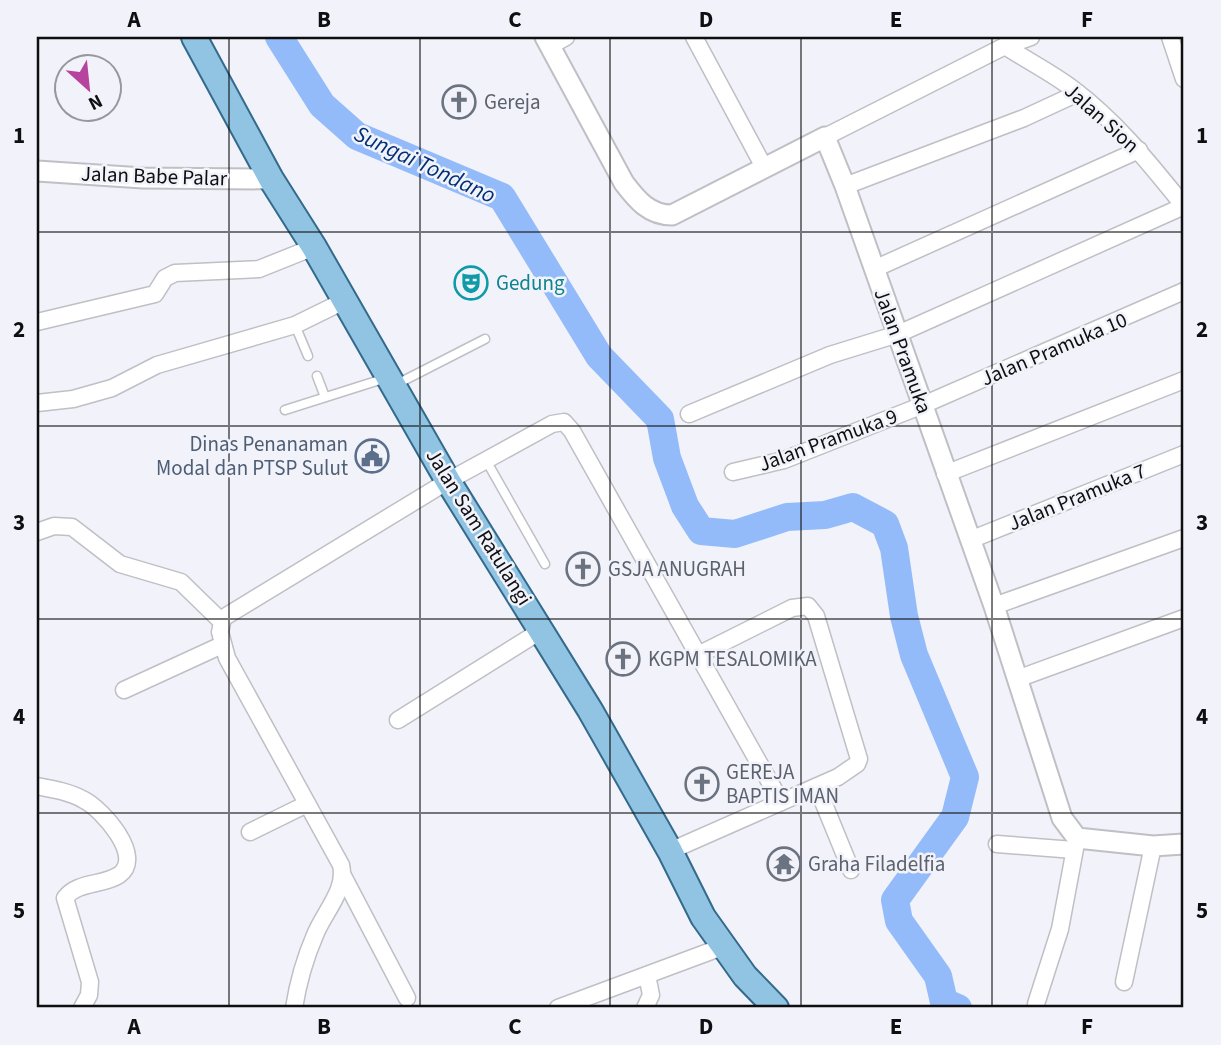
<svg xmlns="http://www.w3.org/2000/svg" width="1221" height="1045" font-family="'Source Sans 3',sans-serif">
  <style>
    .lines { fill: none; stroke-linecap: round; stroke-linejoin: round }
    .river { stroke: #94bbf9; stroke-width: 28 }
    .service-casing { stroke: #bfbfc5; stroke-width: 11 }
    .minor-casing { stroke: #bfbfc5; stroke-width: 19 }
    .tertiary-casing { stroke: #bfbfc5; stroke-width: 23 }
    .primary-casing { stroke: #346a8c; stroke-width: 28 }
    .service { stroke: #fff; stroke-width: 8 }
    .minor { stroke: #fff; stroke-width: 16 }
    .tertiary { stroke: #fff; stroke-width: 19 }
    .primary { stroke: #91c3e2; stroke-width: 24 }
    .grid { fill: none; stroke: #0f0f11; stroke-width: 2; stroke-opacity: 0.55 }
    .labels { text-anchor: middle; stroke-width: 5; stroke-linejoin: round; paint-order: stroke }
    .worship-label { font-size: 21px; fill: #5b616d; stroke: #f2f3fa; text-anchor: start }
    .street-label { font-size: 21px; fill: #0f0f11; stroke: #f2f3fa }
    .culture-label { font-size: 21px; fill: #0d838f; stroke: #f2f3fa; text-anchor: start }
    .service-label { font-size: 21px; fill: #4e5e75; stroke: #f2f3fa; text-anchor: end }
    .water-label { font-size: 23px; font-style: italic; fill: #003075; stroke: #f2f3fa }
    .neatline { fill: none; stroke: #0f0f11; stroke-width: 2.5 }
    .grid-label { font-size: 23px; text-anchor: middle; font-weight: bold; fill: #0f0f11 }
  </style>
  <rect width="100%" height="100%" fill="#f2f3fa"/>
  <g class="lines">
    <path class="river" d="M279,37L322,105L357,136L502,197L599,356L660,419L667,458L685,506L701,531L735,534L787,517L825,515L853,507L885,524L894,548L904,616L914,655L965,777L955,817L895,900L899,921L938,976L944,1002L958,1008"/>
    <defs>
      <g id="service">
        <path d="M295,325L308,356"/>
        <path d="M317,376L325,397"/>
        <path d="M397,384L485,339"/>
        <path d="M285,410L386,378"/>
        <path d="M487,462L545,564"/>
      </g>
      <g id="minor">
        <path d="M694,37L765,169"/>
        <path d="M1170,37L1184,79"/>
        <path d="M550,46L566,37"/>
        <path d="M1005,46C1028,61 1052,73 1073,89C1117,122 1150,164 1184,206"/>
        <path d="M825,137L1005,46L1031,37"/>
        <path d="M845,186L1024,118L1078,93"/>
        <path d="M874,269L1139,150"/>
        <path d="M37,322L155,294L165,278L175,273L259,269L314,247"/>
        <path d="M37,403L73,399L112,388L157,365L295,325L344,301"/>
        <path d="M689,414L830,355L898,334L1184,206"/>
        <path d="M733,472L784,460L923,405L1184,291"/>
        <path d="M945,474L1184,380"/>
        <path d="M37,532L54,526L72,527L120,564L181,582L222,622"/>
        <path d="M970,540L1184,454"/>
        <path d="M994,606L1184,538"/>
        <path d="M1017,679L1184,618"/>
        <path d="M124,690L222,645"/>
        <path d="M398,720L542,630"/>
        <path d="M37,786C53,789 70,792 84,800C102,809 145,857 119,875C102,886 78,881 65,898L90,982L89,995L82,1008"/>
        <path d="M817,787L851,870"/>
        <path d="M250,832L307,804"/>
        <path d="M997,844L1074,850"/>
        <path d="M670,851L838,777L857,764L859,759L816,616L808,606L792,608L698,655"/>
        <path d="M343,876L407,998"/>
        <path d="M1124,982L1153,846"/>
        <path d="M1036,1004L1060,929L1077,838"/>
        <path d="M294,1008C298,983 305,958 315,935C324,912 347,890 341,865L227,658L220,632L223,618L448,481L552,424L564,422L572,431L781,802"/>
        <path d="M558,1008L722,947"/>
        <path d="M645,1008L651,995L647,975"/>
      </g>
      <g id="tertiary">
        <path d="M545,37L624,183C637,200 649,215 672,215L825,137L845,186L994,606L1062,818L1077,838L1153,846L1184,844"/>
        <path d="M37,171L143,178L271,179"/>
      </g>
      <path id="primary" d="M194,37L271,179L314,247L448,481L590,710L670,851L703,917L745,976L776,1008"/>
    </defs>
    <use href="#service" class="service-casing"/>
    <use href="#minor" class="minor-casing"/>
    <use href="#tertiary" class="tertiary-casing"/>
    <use href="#primary" class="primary-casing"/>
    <use href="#service" class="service"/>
    <use href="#minor" class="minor"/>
    <use href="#tertiary" class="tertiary"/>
    <use href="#primary" class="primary"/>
  </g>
  <path class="grid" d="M229,37V1008M420,37V1008M610,37V1008M801,37V1008M992,37V1008M37,232H1184M37,426H1184M37,619H1184M37,813H1184"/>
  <defs>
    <symbol id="church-ring" viewBox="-11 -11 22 22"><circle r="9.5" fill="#f2f3fa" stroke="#6b7280" stroke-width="1.5"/><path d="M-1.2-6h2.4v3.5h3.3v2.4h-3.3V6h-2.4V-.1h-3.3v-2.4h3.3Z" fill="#6b7280"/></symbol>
    <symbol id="theatre-ring" viewBox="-11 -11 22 22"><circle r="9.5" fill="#f2f3fa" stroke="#0f9aa8" stroke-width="1.5"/><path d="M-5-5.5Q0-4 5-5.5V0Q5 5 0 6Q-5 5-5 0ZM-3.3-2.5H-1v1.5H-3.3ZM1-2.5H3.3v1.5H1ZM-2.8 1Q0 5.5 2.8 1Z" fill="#0f9aa8"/></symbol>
    <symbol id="civic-ring" viewBox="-11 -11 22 22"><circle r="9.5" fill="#f2f3fa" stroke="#5c6f8a" stroke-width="1.5"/><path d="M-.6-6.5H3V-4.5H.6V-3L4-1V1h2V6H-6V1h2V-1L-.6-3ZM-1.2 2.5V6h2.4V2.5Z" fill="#5c6f8a"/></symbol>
    <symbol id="temple-ring" viewBox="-11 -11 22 22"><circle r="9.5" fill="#f2f3fa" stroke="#6b7280" stroke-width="1.5"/><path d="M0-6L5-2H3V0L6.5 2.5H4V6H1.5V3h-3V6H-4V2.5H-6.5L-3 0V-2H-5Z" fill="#6b7280"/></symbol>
  </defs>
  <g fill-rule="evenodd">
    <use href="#church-ring" x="440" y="83" width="38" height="38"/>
    <use href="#theatre-ring" x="452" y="264" width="38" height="38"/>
    <use href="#civic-ring" x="353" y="437" width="38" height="38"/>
    <use href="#church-ring" x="564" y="550" width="38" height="38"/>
    <use href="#church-ring" x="604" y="640" width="38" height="38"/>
    <use href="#church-ring" x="683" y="765" width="38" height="38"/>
    <use href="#temple-ring" x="765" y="845" width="38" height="38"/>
  </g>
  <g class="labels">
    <g class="worship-label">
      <text x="484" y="109">Gereja</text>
      <text x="608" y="576">GSJA ANUGRAH</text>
      <text x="648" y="666">KGPM TESALOMIKA</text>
      <text x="726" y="779">GEREJA<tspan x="726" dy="24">BAPTIS IMAN</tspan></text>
      <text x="808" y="871">Graha Filadelfia</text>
    </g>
    <g class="street-label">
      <text transform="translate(1102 118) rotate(42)" y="7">Jalan Sion</text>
      <text transform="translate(154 176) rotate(2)" y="7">Jalan Babe Palar</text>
      <text transform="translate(1054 349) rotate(-23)" y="7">Jalan Pramuka 10</text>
      <text transform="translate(903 351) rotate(70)" y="7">Jalan Pramuka</text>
      <text transform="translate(828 440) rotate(-20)" y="7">Jalan Pramuka 9</text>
      <text transform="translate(1077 497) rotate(-22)" y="7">Jalan Pramuka 7</text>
      <text transform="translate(479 527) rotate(58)" y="7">Jalan Sam Ratulangi</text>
    </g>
    <g class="culture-label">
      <text x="496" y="290">Gedung</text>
    </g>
    <g class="service-label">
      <text x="348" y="451">Dinas Penanaman<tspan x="348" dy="24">Modal dan PTSP Sulut</tspan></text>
    </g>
    <g class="water-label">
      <text transform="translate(425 164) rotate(25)" y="8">Sungai Tondano</text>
    </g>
  </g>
  <rect width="1221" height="1045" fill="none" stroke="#f2f3fa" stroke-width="77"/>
  <g transform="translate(88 88) rotate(153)"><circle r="33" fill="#f2f3fa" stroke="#97989d" stroke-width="2"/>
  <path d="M0-5L12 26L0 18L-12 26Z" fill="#b6439d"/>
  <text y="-10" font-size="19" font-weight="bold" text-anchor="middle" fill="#0f0f11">N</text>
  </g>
  <rect x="38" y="38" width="1144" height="968" class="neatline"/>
  <g class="grid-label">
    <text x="134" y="27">A</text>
    <text x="324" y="27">B</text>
    <text x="515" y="27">C</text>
    <text x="706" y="27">D</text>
    <text x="896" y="27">E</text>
    <text x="1087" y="27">F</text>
    <text x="19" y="143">1</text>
    <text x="1202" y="143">1</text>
    <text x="19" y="337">2</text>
    <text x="1202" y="337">2</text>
    <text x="19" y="530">3</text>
    <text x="1202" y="530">3</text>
    <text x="19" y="724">4</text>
    <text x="1202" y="724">4</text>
    <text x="19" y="918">5</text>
    <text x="1202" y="918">5</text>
    <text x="134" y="1034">A</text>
    <text x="324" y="1034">B</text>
    <text x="515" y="1034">C</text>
    <text x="706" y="1034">D</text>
    <text x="896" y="1034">E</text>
    <text x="1087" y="1034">F</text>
  </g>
</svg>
